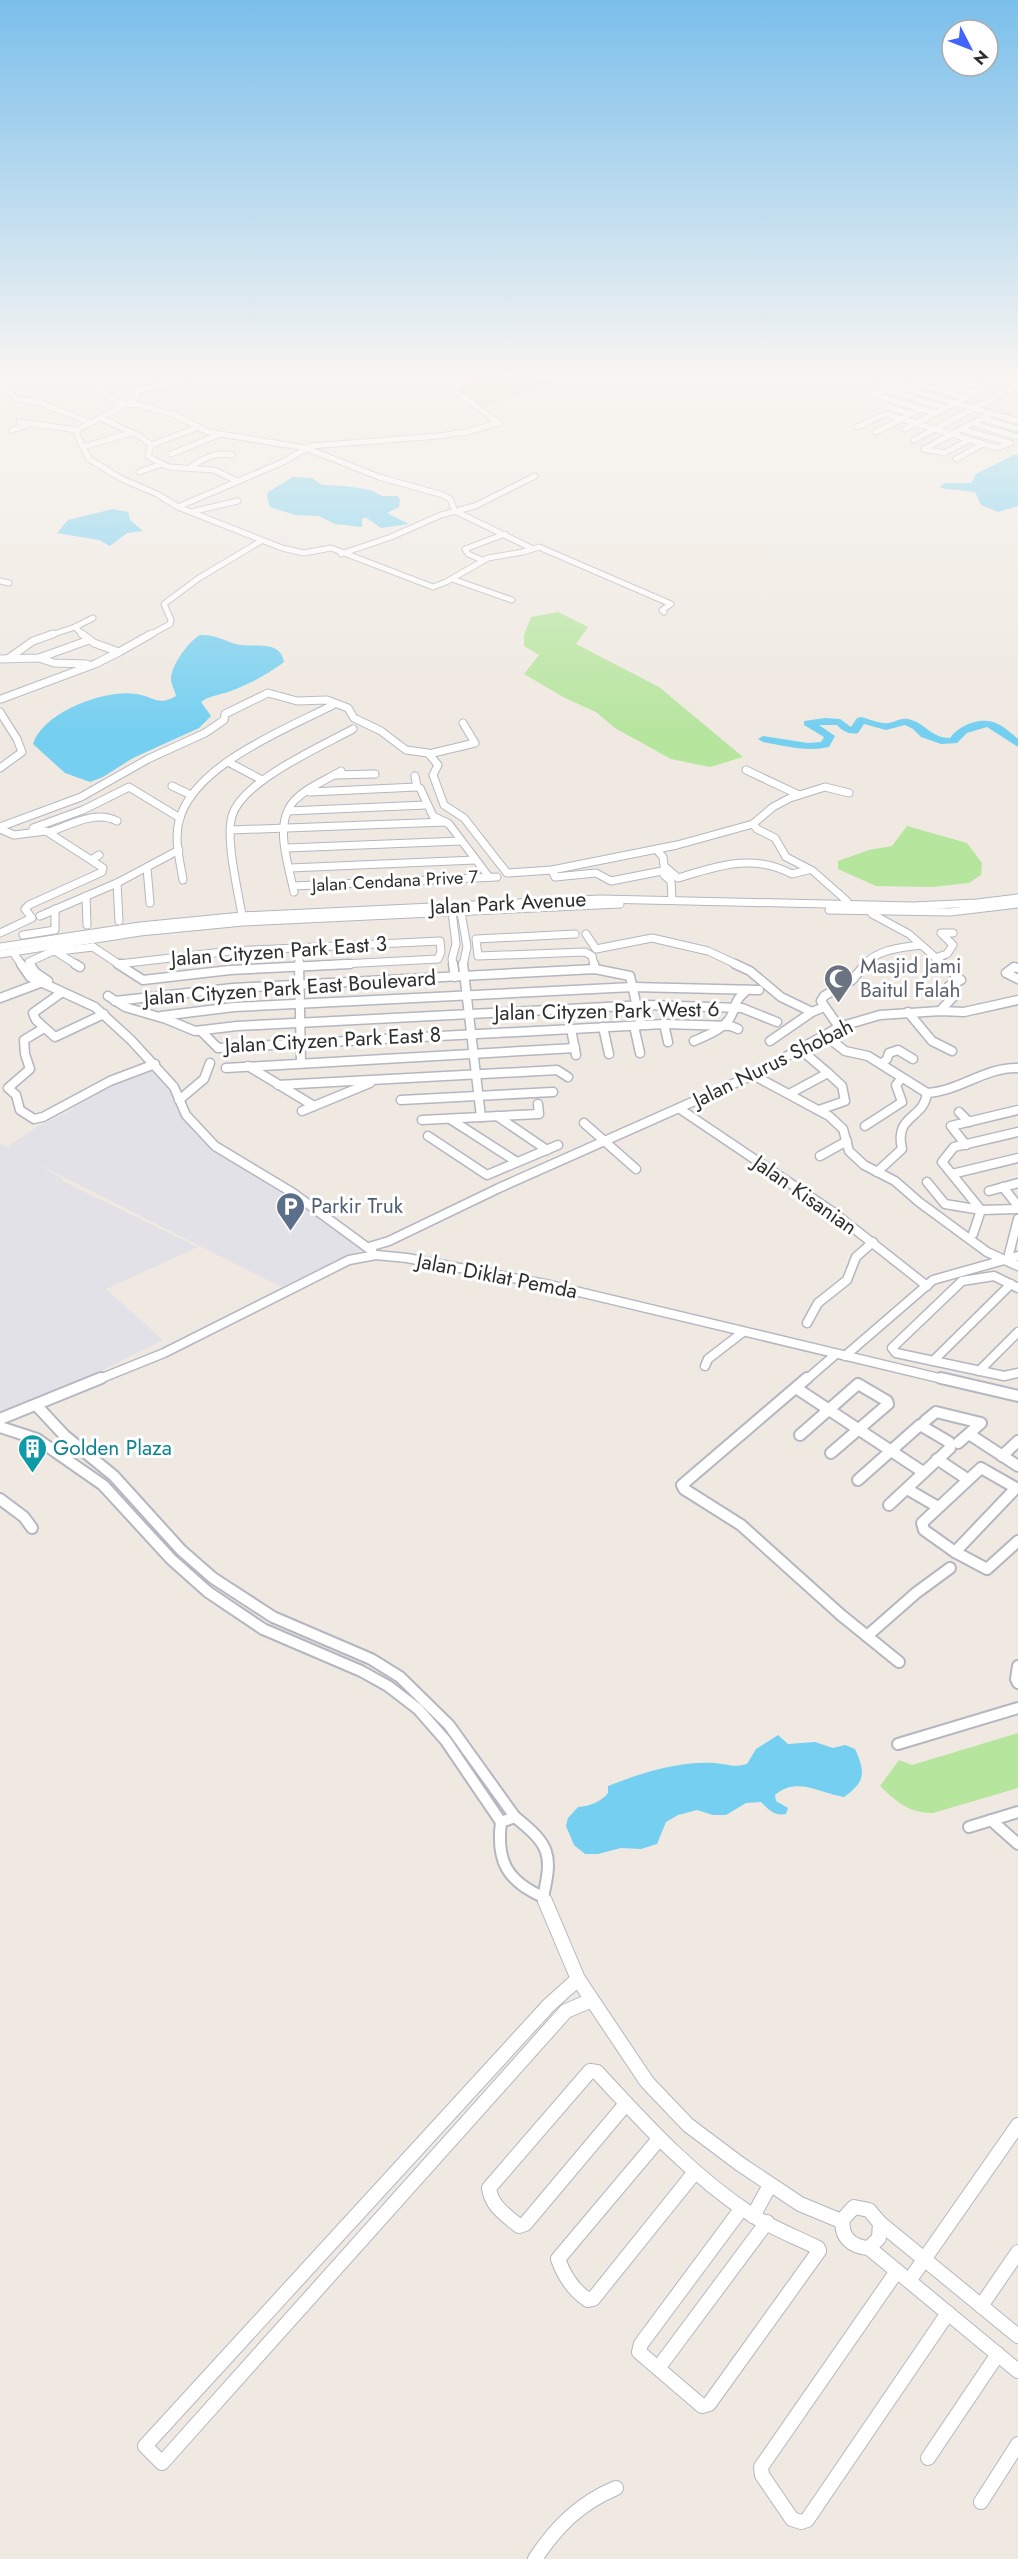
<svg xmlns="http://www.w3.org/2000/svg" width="1018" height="2559" font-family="Jost,sans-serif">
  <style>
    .industrial { fill: #e3e1e8 }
    .green { fill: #b6e59e }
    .cemetery { fill: #c8d9b8 }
    .water { fill: #75cff0 }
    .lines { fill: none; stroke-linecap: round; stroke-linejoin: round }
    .river { fill: #75cff0; fill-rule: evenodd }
    .minor-far4-casing { stroke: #b4b7c1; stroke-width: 7 }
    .minor-far3-casing { stroke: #b4b7c1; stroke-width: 9 }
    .minor-far2-casing { stroke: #b4b7c1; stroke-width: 11 }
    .minor-far1-casing { stroke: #b4b7c1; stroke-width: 14 }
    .minor-casing { stroke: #b4b7c1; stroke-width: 16 }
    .minor-far4 { stroke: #fff; stroke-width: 5 }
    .minor-far3 { stroke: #fff; stroke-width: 7 }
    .minor-far2 { stroke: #fff; stroke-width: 8 }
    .minor-far1 { stroke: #fff; stroke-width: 10 }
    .minor { stroke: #fff; stroke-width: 14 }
    .labels { text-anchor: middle; stroke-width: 6; stroke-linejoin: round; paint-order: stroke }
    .far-street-label { font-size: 18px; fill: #2e2e2e; stroke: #fff }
    .street-label { font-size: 21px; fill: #2e2e2e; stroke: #fff }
    .worship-label { font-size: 21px; fill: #5b616d; stroke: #fff; text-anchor: start }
    .service-label { font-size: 21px; fill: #4e5e75; stroke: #fff; text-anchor: start }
    .culture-label { font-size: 21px; fill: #0d838f; stroke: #fff; text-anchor: start }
  </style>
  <rect width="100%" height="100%" fill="#efe9e1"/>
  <path class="industrial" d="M154,1067L175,1095L181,1113L195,1134L289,1195L364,1249L281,1287L34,1162L63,1179L62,1181L198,1247L106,1289L163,1340L29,1407L0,1417V1143L7,1147L38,1126L66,1113L94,1094Z"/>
  <g class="green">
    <path d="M558,612L588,627L576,644L659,687L743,757L710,767L671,759L615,728L596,712L565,698L524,674L539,655L524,646V635L531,617Z"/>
    <path d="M907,826L967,843L982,863L981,875L969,883L932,887L876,886L838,869V861L869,850L892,846Z"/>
    <path d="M1018,1733V1788L933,1813C909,1813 897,1802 880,1786L899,1760L912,1765Z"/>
  </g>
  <path class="cemetery" d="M475,374H531L552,383L484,407L468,400L457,391L459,386L472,381Z"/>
  <g class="water">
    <path d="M1014,455H1018V506L998,512L981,505L975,492L940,488L944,483H971L976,474Z"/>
    <path d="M293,477L312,478L322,485L346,486L371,490L382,496H397L400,499L399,507L387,513L409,524L381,528L367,518H362V527L335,524L319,516L295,515L270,507L267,496L268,492Z"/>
    <path d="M113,509L128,512L130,520L143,531L127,533L110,546L99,540L57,533L68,520Z"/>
    <path d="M200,635C214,634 223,640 236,644C251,649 280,638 284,662C267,675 249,684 228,692C218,695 209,696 201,702L211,716L199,728L133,758L103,777L90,782L65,773L33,744C43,712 105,689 136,694C154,696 157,707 176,696C175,690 171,685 171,678C172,664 189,641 200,635Z"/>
    <path d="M778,1735L788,1744L815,1742L833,1748L845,1745L855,1749C866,1773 865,1782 844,1797C820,1793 796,1776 775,1795L776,1801L788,1808L786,1814C774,1816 769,1810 761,1802L746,1803L726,1815H713L697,1810L678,1815L666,1822L657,1844L641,1849L621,1848L598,1854H585L574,1845L566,1826L568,1818L578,1807C590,1806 601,1802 608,1793V1786C641,1773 679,1761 714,1763C727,1764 734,1768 747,1764L756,1749Z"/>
  </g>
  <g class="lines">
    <path class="river" d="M861,717C869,719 880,724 889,723C895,722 901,718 907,719C924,721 930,738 950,738C960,724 983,716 998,724C1006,728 1012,734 1018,739V747L987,727L967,733L957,743L941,744L921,737L913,729L905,725L886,730L864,724L858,733C850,735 842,731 837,725H819L835,736L829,747C807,752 785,746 763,742L758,739L763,736L808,743L821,742L824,737L804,725V721L825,718L840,719L851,727L857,718Z"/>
    <defs>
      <g id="minor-far4">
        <path d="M87,374L108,396L123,404L140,405L175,415L208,432L306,448L379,477L443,495L450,499L455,511L531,548"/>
        <path d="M131,374L140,376L149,374"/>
        <path d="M206,374L139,390L134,400L77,430V435L89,459L122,479L157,494L178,507L282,548L304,553L331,548L433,587L446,582L488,558L523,552L539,547L671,604L662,610L664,612"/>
        <path d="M867,374L881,381"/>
        <path d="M923,374L936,379L940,378"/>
        <path d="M0,379L10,374"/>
        <path d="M935,381L975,393"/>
        <path d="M921,384L904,388L1018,421"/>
        <path d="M0,388L10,392L17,399L38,402L91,423"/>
        <path d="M904,388L887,390L946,408"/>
        <path d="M887,390L871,394L935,413"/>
        <path d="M887,390L881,387V381L902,374"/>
        <path d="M965,398L921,384L949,377L986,388"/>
        <path d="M888,407L911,414"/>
        <path d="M101,418L141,437L151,445"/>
        <path d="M982,418L1018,429"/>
        <path d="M19,422L77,430"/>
        <path d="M972,423L1018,437"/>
        <path d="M857,427L885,414L997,448L1010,443"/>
        <path d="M905,429L1011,374"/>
        <path d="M960,429L1010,443"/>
        <path d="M12,430L27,425"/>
        <path d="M876,432L920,409"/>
        <path d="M914,440L1018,385"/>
        <path d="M83,447L131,433"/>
        <path d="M924,449L992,413"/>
        <path d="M924,449L944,453L969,440"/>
        <path d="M171,454L218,435"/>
        <path d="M956,459L983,444"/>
        <path d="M162,464L169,467L214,470L237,481"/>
        <path d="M190,468C201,459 217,451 232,455"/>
        <path d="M139,472L162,464L148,456L151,445L199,427"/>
        <path d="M178,507L283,462L311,446L438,436L466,432L499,423L455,391L457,386L472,379L471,374"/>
        <path d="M191,512L238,501"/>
        <path d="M341,554L391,537L441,515L475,506L535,476"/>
        <path d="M482,560L468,554L465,549L505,534"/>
        <path d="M452,579L512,600"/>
        <path d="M0,581L9,583"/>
        <path d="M48,636L75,627"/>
        <path d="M84,636L75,627L93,618"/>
        <path d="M148,636L170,624L171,620L164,604L199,578L261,541"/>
      </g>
      <g id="minor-far3">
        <path d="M82,634L94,643L119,652L151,634"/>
        <path d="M9,658L33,641L53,634"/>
        <path d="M39,658L54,663L87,664"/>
        <path d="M0,659L39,658L89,640"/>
        <path d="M1,699L95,664L119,652"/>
        <path d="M0,712L17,739L22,752L0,768"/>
        <path d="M429,754L475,743L463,723"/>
        <path d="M228,762L262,780"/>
        <path d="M746,770L799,795"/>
        <path d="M335,775L375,774"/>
        <path d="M415,776L417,787L420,788L433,816L449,824L489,877"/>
        <path d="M172,786L191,795"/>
        <path d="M310,792L417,787"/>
        <path d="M288,811L426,805"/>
        <path d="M753,824L757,829L775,838L786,857L813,871L847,901"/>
        <path d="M0,827L81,797L148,759L205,733L224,720L225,714L268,693L297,701L327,700L348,708L354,718L381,731L406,750L428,753L438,765L433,775L444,805L464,818L507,873L552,870L677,845L753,824L773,807L790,798L825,787L849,793"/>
        <path d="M33,828L83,810L129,787L180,818"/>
        <path d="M0,829L14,835L46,831L91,860"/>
        <path d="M231,830L446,822"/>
        <path d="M49,832C71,825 94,810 117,821"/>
        <path d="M287,848L461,841"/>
        <path d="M657,850L663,857L664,866L678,878C718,866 753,853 792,874L808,870"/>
        <path d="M147,868L150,903"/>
        <path d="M290,868L475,860"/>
        <path d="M552,870L555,877L596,873L611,881L667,870"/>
        <path d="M664,875L671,881L672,899"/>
        <path d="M183,880C180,861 174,840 179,821C193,765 286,729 333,705"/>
        <path d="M117,883L119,921"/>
        <path d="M293,886L497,877"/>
        <path d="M294,892C289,866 273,824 294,801C306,788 326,780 341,771"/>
        <path d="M86,896L87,925"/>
        <path d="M829,910L950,912L1018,904"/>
        <path d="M452,912L456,944L452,959L453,965"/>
        <path d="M461,912L467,947L463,965"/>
        <path d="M872,914L909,934L944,965"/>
        <path d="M40,916L117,883L179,850"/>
        <path d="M243,921C239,895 225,840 232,816C242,781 322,746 353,729"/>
        <path d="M0,933L32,918L25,909L29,905L102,872L103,868L91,860L99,855"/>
        <path d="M575,934L476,939L478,956L585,952L592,956L594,965"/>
        <path d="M586,934L596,949L652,938L708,951L738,965"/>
        <path d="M23,935L55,930V909"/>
        <path d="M0,947L140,926L242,916L601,899L913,906L977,903L1018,898"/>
        <path d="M93,947L120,965"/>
        <path d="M299,948V965"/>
        <path d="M58,953L77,965"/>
        <path d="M0,954L140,932L243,922L620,904"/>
        <path d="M14,954L22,965"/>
        <path d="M935,958L947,954L953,945L941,933H953"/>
        <path d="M119,964L231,951L440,941L441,952L438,959L322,965"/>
        <path d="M31,965L29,962L51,952L93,947"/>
        <path d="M864,965C878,949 900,948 920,945"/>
      </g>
      <g id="minor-far2">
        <path d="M21,964L30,977L95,1007L131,1040L174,1087L186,1115L215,1146L293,1193L372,1251"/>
        <path d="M30,964L35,972L48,981"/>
        <path d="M75,964L80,967"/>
        <path d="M118,964L143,980L230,970L350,964"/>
        <path d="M119,964H122"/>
        <path d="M299,964L301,1063"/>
        <path d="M453,964L455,977"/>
        <path d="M463,964L481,1117"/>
        <path d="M594,964L595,969"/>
        <path d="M735,964L750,971L781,997L812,1012L824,1007"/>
        <path d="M1018,968L1014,967L1006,973L1018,979"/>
        <path d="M61,993L33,1013L36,1020L55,1037L104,1014"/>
        <path d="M108,996L125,1007L166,1019L195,1031L237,1026L646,1005L742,1008L777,1022"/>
        <path d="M0,998L40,983"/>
        <path d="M115,1001L233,988L595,969L630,976L641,1025"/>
        <path d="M940,1011L956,994L949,986L961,980L943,964"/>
        <path d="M908,1012L932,1041L952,1051"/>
        <path d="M161,1016L234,1007L633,987L759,990"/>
        <path d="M664,1024L668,1042"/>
        <path d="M634,1026L640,1053"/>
        <path d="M603,1027L609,1054"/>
        <path d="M839,1027L821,1001L824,996L852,980L866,964"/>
        <path d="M44,1028L24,1040L25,1054L30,1069L8,1088L16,1095L20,1110L34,1119L43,1117L110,1081L155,1064"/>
        <path d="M571,1029L576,1055"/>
        <path d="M201,1031L218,1048L664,1024L731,1026L738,1029"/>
        <path d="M826,1036L845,1051L868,1056L927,1093C924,1120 894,1114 902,1149L877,1172"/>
        <path d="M694,1041C707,1035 722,1030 730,1018C738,1004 732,1003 747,990"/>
        <path d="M770,1041L812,1012"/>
        <path d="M881,1064L887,1059L889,1053L898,1050L913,1059"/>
        <path d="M248,1066L314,1106"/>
        <path d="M226,1068L575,1048"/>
        <path d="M753,1075L829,1116L843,1129L849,1151L864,1165L895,1181L919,1202L987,1252L1018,1266"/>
        <path d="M278,1085L557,1070L568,1077"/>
        <path d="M927,1093C960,1091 985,1067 1018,1068"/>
        <path d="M789,1094L828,1073L800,1049"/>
        <path d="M179,1100L204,1079L210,1063"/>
        <path d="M401,1100L553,1092"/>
        <path d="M680,1109L833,1212L927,1286"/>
        <path d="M819,1110L845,1101L842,1086L828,1073"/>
        <path d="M302,1111L370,1083"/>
        <path d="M959,1112L969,1122"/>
        <path d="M497,1116L547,1150"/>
        <path d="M450,1119L517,1162"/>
        <path d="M422,1120L539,1114L538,1104"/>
        <path d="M584,1123L636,1169"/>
        <path d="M865,1126L902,1102L896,1085L902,1078"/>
        <path d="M428,1136L487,1175L558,1145"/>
        <path d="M966,1145L951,1126L1018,1110"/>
        <path d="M820,1156L847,1141"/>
        <path d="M952,1174L1018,1158"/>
        <path d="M927,1182L945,1204L981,1210L1018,1209"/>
        <path d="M1003,1187L1018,1206"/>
        <path d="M989,1191L1018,1183"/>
        <path d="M973,1234L981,1210L942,1162L954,1147L1018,1132"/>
        <path d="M369,1247L389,1241L499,1188L753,1075L839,1027L880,1015L940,1011L964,1012L1018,1000"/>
        <path d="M1009,1254L1018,1219"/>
        <path d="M1018,1288L994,1276L962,1281L892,1348L896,1353L1004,1376L1018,1373"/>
        <path d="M807,1323L818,1303L847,1280L856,1257L873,1242"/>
        <path d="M845,1356L933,1280L1018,1256"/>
        <path d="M933,1361L1011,1284"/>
        <path d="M705,1366L708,1359L743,1332"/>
        <path d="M979,1371L1018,1332"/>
        <path d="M97,1380L164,1353L349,1260L376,1255L407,1258L550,1285L947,1380"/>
        <path d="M806,1380L836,1354"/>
      </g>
      <g id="minor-far1">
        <path d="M807,1378L682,1485L684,1489L741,1525L841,1615L899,1662"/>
        <path d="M941,1378L1018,1396"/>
        <path d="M796,1388L923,1472"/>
        <path d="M37,1406L64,1435L114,1476L181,1550L213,1578L273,1617L371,1659L400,1677L449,1725L515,1817"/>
        <path d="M0,1419L101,1378"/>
        <path d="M925,1421L936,1412L981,1423L958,1443"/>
        <path d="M0,1427L37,1439L103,1485L171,1559L208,1592L263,1629L361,1671L388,1686L418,1709L446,1741L501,1822"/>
        <path d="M969,1434L1018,1466"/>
        <path d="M800,1435L858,1384L887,1401L888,1404L831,1453"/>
        <path d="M1002,1456L1018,1441"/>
        <path d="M937,1459L967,1479"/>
        <path d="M981,1468L1016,1488L955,1552L924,1530L922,1523Z"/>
        <path d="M858,1480L920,1425L949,1442L950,1448L889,1505"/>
        <path d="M907,1489L938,1507"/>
        <path d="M0,1499L24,1517L32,1528"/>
        <path d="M955,1552L987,1569L1018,1541"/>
        <path d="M867,1636L916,1593L950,1568"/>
        <path d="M1018,1666L1016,1679L1018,1683"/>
        <path d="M898,1744L1018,1708"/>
        <path d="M515,1817C550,1845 553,1854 543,1897C507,1881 496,1861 501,1822Z"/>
        <path d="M991,1820L1018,1844"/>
        <path d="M969,1827L1018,1812"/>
        <path d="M543,1897L545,1902"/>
      </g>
      <g id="minor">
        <path d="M545,1901L578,1979L647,2082L688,2125L740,2164L800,2204L841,2221"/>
        <path d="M578,1979L549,2005L145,2446L162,2463L566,2011L592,2000"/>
        <path d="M625,2105L525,2224L519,2226C506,2215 491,2206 489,2188L590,2071L597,2072C645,2124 692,2176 752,2215C772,2228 796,2237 818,2248L819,2251L709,2404L702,2406L639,2352L641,2344L742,2208"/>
        <path d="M659,2139L558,2259C564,2276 573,2290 588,2300L593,2299L695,2172"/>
        <path d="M854,2207L869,2210L880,2223L879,2238L869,2248C852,2247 840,2237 843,2219Z"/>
        <path d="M753,2216L770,2185"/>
        <path d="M880,2223L1018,2336"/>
        <path d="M869,2248L1018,2371"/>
        <path d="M897,2271L761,2467L762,2475L792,2519L801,2522L807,2520L948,2313"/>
        <path d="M909,2281L1018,2125"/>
        <path d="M981,2306L1018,2252"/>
        <path d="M659,2367L767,2222"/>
        <path d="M928,2458L998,2354"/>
        <path d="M981,2502L1018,2444"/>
        <path d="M535,2559C556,2527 580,2503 616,2488"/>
      </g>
    </defs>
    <use href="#minor-far4" class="minor-far4-casing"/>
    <use href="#minor-far3" class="minor-far3-casing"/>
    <use href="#minor-far2" class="minor-far2-casing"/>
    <use href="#minor-far1" class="minor-far1-casing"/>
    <use href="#minor" class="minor-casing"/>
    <use href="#minor-far4" class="minor-far4"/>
    <use href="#minor-far3" class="minor-far3"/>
    <use href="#minor-far2" class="minor-far2"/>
    <use href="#minor-far1" class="minor-far1"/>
    <use href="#minor" class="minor"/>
  </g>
  <linearGradient id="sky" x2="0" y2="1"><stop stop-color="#7abfeb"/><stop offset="0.51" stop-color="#f8f5f2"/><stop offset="1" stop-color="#f8f5f2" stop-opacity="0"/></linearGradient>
  <rect width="1018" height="732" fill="url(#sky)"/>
  <defs>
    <symbol id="mosque-pin" viewBox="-11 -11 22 30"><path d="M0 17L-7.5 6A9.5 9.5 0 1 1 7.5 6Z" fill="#6b7280" stroke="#fff"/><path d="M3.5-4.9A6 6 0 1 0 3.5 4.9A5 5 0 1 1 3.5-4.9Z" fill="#fff"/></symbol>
    <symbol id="parking-pin" viewBox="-11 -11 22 30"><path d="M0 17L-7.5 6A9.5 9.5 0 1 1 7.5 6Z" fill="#5c6f8a" stroke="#fff"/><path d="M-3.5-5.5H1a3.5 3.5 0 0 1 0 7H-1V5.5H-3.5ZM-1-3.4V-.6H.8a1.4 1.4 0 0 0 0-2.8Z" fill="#fff"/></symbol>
    <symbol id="building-pin" viewBox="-11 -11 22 30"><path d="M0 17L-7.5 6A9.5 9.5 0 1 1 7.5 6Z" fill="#0f9aa8" stroke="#fff"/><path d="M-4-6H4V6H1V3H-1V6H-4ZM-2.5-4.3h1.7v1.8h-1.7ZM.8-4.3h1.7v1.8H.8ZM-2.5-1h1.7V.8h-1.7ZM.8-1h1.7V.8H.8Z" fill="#fff"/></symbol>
  </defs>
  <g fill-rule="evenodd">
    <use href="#mosque-pin" x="822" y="962" width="33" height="45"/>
    <use href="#parking-pin" x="274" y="1190" width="33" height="45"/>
    <use href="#building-pin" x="16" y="1432" width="33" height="45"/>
  </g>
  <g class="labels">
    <g class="far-street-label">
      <text transform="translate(395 881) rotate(-3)" y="6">Jalan Cendana Prive 7</text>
    </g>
    <g class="street-label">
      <text transform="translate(508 903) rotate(-3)" y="7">Jalan Park Avenue</text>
      <text transform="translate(279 951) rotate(-4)" y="7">Jalan Cityzen Park East 3</text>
      <text transform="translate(290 988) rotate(-4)" y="7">Jalan Cityzen Park East Boulevard</text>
      <text transform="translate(607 1011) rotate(-1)" y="7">Jalan Cityzen Park West 6</text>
      <text transform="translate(333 1040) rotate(-3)" y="7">Jalan Cityzen Park East 8</text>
      <text transform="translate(773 1063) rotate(-26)" y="7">Jalan Nurus Shobah</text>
      <text transform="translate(805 1195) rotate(35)" y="7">Jalan Kisanian</text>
      <text transform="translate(497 1276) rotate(11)" y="7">Jalan Diklat Pemda</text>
    </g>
    <g class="worship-label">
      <text x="860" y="973">Masjid Jami<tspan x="860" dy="24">Baitul Falah</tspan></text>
    </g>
    <g class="service-label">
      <text x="311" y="1213">Parkir Truk</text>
    </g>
    <g class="culture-label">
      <text x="53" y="1455">Golden Plaza</text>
    </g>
  </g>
  <g transform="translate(970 48) rotate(132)"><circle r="28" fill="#ffffff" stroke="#ababab" stroke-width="1.5"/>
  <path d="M0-4.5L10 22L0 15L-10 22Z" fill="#4264fb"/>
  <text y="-9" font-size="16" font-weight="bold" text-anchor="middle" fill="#2e2e2e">N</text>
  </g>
</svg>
